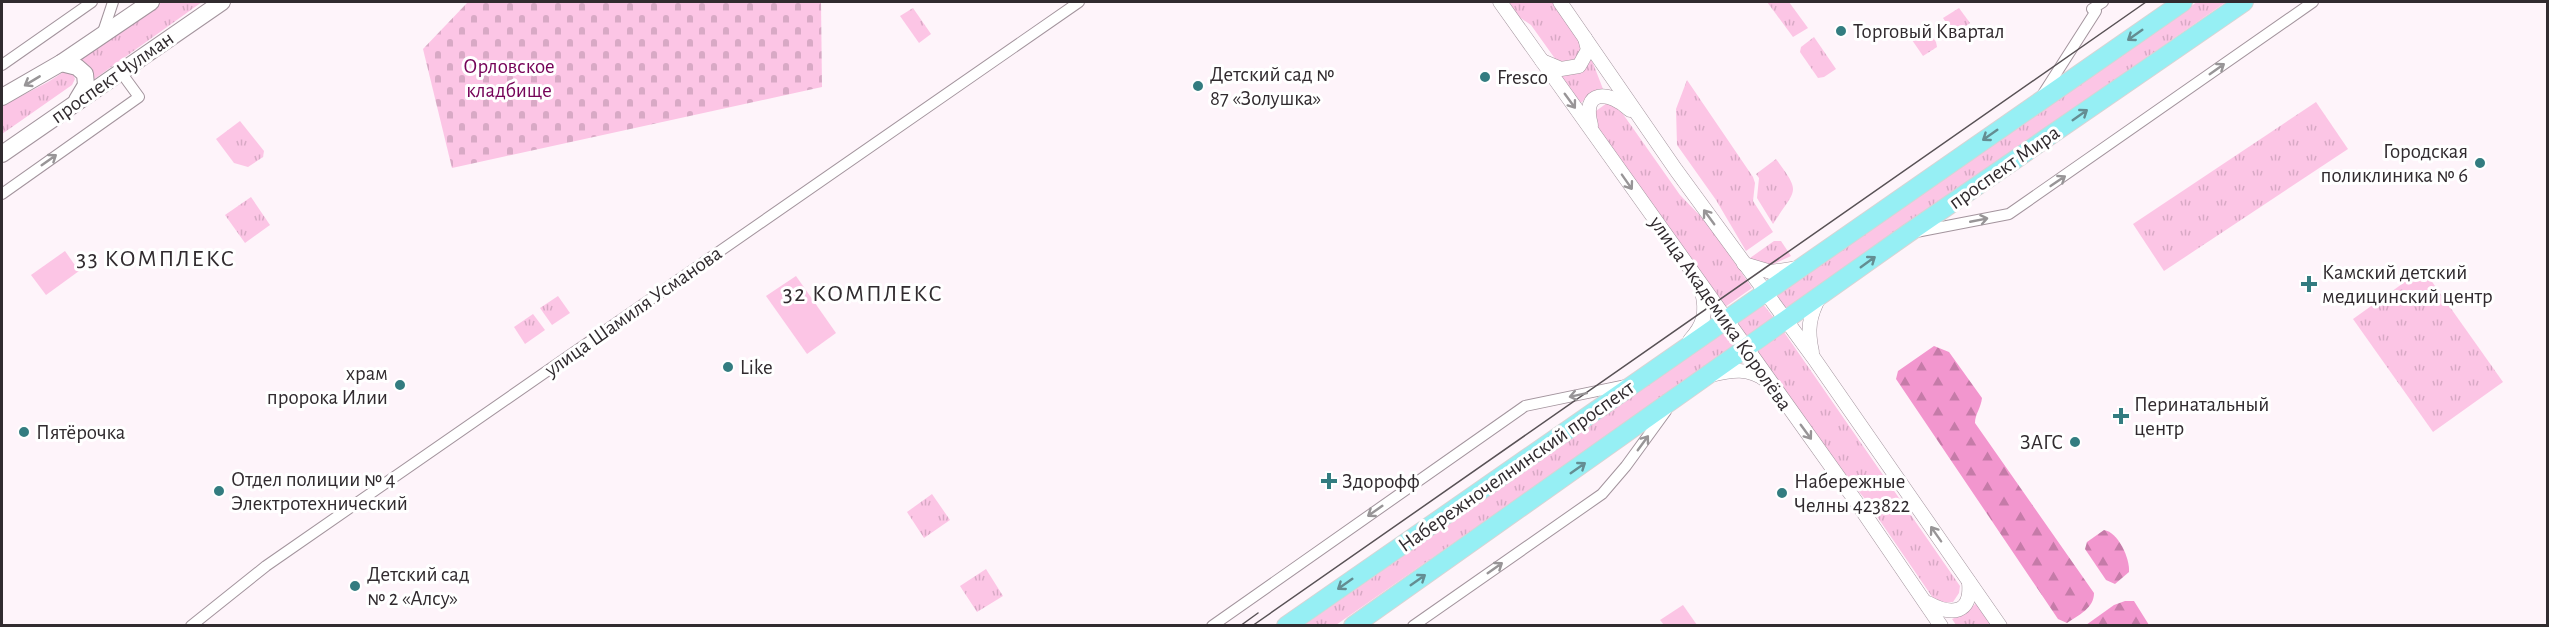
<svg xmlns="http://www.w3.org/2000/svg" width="2549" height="627" font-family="'Alegreya Sans',sans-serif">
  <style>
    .grass { fill: url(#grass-tufts) }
    .forest { fill: url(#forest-firs) }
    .cemetery { fill: url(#cemetery-stones) }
    .garden { fill: #fcc5e5 }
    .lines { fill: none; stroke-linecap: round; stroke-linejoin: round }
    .minor-casing { stroke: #a3949d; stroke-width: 12 }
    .tertiary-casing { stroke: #a3949d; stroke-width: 15 }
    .secondary-casing { stroke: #a3949d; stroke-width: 18 }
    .primary-casing { stroke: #d6d5d5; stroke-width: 20 }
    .minor { stroke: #fff; stroke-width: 10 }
    .tertiary { stroke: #fff; stroke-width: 14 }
    .secondary { stroke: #fff; stroke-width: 16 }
    .primary { stroke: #96eff4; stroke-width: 18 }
    .tram { stroke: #585155; stroke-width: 1.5 }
    .oneway { stroke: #648d92 }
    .oneway2 { stroke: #989597 }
    .poi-dot { fill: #337c80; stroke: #fff; stroke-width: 2 }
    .labels { text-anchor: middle; stroke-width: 6; stroke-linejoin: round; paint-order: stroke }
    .poi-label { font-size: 21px; fill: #312b2f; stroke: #fff; text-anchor: start }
    .park-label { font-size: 21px; fill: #750358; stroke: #fff }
    .street-label { font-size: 21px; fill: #312b2f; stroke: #fff }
    .quarter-label { font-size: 24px; letter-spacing: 1.5px; fill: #312b2f; stroke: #fff }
  </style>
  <defs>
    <pattern id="grass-tufts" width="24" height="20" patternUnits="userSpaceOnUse" patternTransform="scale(1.5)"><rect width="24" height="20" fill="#fcc5e5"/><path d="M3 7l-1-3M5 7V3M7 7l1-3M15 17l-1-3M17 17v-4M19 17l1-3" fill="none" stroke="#d8a9c5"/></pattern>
    <pattern id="forest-firs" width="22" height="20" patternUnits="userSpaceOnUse" patternTransform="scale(1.5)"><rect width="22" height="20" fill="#f296ce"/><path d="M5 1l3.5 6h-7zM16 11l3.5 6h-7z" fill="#c57ba8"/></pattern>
    <pattern id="cemetery-stones" width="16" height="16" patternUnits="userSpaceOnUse" patternTransform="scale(1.5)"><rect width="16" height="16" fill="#fcc5e5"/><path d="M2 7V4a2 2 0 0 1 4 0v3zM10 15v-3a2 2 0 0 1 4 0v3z" fill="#d8a9c5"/></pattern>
  </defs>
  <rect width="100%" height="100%" fill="#fef4fa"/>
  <g class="grass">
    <path d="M162,2H202L93,80L77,61Z"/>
    <path d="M1509,2H1552L1581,43L1582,49L1576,60L1561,63L1556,60L1531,25L1519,17Z"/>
    <path d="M1767,2H1789L1808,28L1793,37Z"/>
    <path d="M2197,2H2226L1785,310L1775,296Z"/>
    <path d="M913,8L931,34L919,43L900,16Z"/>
    <path d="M1959,8L1970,23L1957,32L1951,30L1943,18Z"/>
    <path d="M1927,30L1936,42L1937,47L1923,56L1912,40Z"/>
    <path d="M1814,37L1836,69L1824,77L1818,78L1800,52L1801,47Z"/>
    <path d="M1591,58L1603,89L1591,93L1580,104L1560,77L1581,71Z"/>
    <path d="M65,71L73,74L75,79L72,85L2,134V106L48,82Z"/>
    <path d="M1687,80L1753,177L1755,183L1753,201L1773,232L1746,251L1716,200L1677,145L1676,109Z"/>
    <path d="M2316,102L2348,149L2164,271L2133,224Z"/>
    <path d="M1607,103L1618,107L1680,195L1709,225L1752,288L1725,307L1596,125L1594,119L1596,111Z"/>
    <path d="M240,121L264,151L263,157L248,167L234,163L216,139Z"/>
    <path d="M1776,159C1802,194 1796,188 1773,224L1757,198L1759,178L1756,174Z"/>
    <path d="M251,197L270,225L245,243L225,215Z"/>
    <path d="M1774,241H1781L1791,256L1769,266L1754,262L1750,258Z"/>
    <path d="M2423,269L2503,382L2433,432L2353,319Z"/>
    <path d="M558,296L570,313L552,325L540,308Z"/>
    <path d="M1763,304L1774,318L1746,337L1736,323Z"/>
    <path d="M533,314L545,330L525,344L514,327Z"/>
    <path d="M1726,331L1736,346L1336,625L1303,626Z"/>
    <path d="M1784,332L1960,586L1959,593L1953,602L1940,603L1933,598L1865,499L1829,456L1757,352Z"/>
    <path d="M932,494L950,520L924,538L907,512Z"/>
    <path d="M986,569L1003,596L977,612L960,586Z"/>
    <path d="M1976,603L1992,625H1956L1952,619L1966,613Z"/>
  </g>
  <g class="forest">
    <path d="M1934,346L1949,352L1982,398C1981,408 1975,414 1975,423L2094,593C2094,608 2079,615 2067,623L2058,619L1896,379L1898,371Z"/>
    <path d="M2104,530C2118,532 2130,558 2129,572L2115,584L2106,580L2085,549L2087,542Z"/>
    <path d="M2125,601H2134L2149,625H2086L2114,605Z"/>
  </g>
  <path class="cemetery" d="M468,2H821L822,87L452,168L423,49Z"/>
  <g class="garden">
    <path d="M65,251L79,271L46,295L31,275Z"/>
    <path d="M796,276L836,333L807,354L766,296Z"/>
    <path d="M1683,605L1697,625H1664L1660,620Z"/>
  </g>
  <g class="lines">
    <defs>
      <g id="minor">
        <path d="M102,35L113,2"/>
        <path d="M2,65L92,2"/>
        <path d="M2043,94L2096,11L2092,9L2103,2"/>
        <path d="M2,194L139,97L120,71"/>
        <path d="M1916,232L2009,214L2313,2"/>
        <path d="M191,626L266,566L1079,2"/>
        <path d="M1212,626L1525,406L1626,385"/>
        <path d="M1413,626L1602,494L1626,466L1666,411"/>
      </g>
      <g id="tertiary">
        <path d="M1500,2L1855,500L1941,626"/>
        <path d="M1560,2L1676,170L1813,357L2000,626"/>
        <path d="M1542,61L1561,69L1579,66L1588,50L1585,38"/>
        <path d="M1591,125C1581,89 1609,90 1630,110"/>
        <path d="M1744,264L1771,272L1798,268"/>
        <path d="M1690,340C1704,325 1707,312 1702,292"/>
        <path d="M1812,352C1807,330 1809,316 1820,296"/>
        <path d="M1711,375C1732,370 1749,367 1767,381"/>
        <path d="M1928,603C1952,616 1972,614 1969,582"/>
      </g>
      <g id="secondary">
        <path d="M61,63L77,67L85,74L86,85L77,100"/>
        <path d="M2,97L61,63L151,2"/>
        <path d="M2,154L222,2"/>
      </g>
      <g id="primary">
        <path d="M1286,626L2183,2"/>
        <path d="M1353,626L1907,234L2244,2"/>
      </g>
    </defs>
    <use href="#minor" class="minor-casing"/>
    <use href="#tertiary" class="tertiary-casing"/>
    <use href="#secondary" class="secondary-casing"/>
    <use href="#primary" class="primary-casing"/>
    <use href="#minor" class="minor"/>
    <use href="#tertiary" class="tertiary"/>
    <use href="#secondary" class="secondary"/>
    <use href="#primary" class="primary"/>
    <g class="tram">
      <path d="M1240,626L1258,613"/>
      <path d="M1252,626L2146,2"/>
    </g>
  </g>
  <defs><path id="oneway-shaft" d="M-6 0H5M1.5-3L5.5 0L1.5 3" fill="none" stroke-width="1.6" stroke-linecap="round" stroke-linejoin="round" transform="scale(1.5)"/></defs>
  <g class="oneway">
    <use href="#oneway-shaft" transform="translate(2135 35) rotate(145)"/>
    <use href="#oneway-shaft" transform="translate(2080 115) rotate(-35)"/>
    <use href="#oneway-shaft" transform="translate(1990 135) rotate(145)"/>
    <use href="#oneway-shaft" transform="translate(1868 262) rotate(-36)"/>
    <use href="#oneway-shaft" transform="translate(1578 468) rotate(-35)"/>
    <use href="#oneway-shaft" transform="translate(1418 580) rotate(-35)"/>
    <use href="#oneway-shaft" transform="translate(1345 584) rotate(145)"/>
  </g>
  <g class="oneway2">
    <use href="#oneway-shaft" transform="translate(2217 69) rotate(-35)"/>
    <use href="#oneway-shaft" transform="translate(32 81) rotate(149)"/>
    <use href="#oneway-shaft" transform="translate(1570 101) rotate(54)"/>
    <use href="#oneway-shaft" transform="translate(49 160) rotate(-35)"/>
    <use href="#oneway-shaft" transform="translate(2058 181) rotate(-34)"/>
    <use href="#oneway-shaft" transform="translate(1627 182) rotate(55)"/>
    <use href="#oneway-shaft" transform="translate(1709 217) rotate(-126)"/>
    <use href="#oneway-shaft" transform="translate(1979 220) rotate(-11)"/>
    <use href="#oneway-shaft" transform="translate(1578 395) rotate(168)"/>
    <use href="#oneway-shaft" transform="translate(1806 432) rotate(54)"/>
    <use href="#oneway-shaft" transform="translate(1643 443) rotate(-54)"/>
    <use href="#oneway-shaft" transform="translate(1375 511) rotate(145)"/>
    <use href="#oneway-shaft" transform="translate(1936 534) rotate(-125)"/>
    <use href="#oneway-shaft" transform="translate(1495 568) rotate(-35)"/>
  </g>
  <g class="poi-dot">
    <circle cx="1841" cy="31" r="6"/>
    <circle cx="1485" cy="77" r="6"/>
    <circle cx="1198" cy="86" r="6"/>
    <circle cx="2480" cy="163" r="6"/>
    <path d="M2306 275h6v6h6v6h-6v6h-6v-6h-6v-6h6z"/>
    <circle cx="728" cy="367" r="6"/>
    <circle cx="400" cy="385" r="6"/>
    <path d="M2118 407h6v6h6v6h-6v6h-6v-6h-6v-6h6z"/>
    <circle cx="24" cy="432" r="6"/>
    <circle cx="2075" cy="442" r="6"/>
    <path d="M1326 472h6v6h6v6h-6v6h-6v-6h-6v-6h6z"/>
    <circle cx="219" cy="491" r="6"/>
    <circle cx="1782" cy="493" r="6"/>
    <circle cx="355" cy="586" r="6"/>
  </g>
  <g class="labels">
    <g class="poi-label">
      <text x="1853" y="38">Торговый Квартал</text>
      <text x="1210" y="81">Детский сад №<tspan x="1210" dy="24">87 «Золушка»</tspan></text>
      <text x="1497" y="84">Fresco</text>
      <text x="2468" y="158" text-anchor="end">Городская<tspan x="2468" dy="24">поликлиника № 6</tspan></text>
      <text x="2322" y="279">Камский детский<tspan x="2322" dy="24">медицинский центр</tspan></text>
      <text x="740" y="374">Like</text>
      <text x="388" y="380" text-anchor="end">храм<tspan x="388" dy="24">пророка Илии</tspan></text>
      <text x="2134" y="411">Перинатальный<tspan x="2134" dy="24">центр</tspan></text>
      <text x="36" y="439">Пятёрочка</text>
      <text x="2063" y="449" text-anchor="end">ЗАГС</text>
      <text x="231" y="486">Отдел полиции № 4<tspan x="231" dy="24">Электротехнический</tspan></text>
      <text x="1342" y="488">Здорофф</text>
      <text x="1794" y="488">Набережные<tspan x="1794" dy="24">Челны 423822</tspan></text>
      <text x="367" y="581">Детский сад<tspan x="367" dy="24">№ 2 «Алсу»</tspan></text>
    </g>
    <g class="park-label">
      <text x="509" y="73">Орловское<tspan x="509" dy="24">кладбище</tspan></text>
    </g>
    <g class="street-label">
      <text transform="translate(112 77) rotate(-35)" y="7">проспект Чулман</text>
      <text transform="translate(2004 167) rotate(-35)" y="7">проспект Мира</text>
      <text transform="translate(633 311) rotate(-35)" y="7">улица Шамиля Усманова</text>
      <text transform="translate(1721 313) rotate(55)" y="7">улица Академика Королёва</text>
      <text transform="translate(1516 466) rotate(-35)" y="7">Набережночелнинский проспект</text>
    </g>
    <g class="quarter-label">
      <text x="156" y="266">33 КОМПЛЕКС</text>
      <text x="863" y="301">32 КОМПЛЕКС</text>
    </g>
  </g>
  <rect width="2549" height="627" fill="none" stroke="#312b2f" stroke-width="6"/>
</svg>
